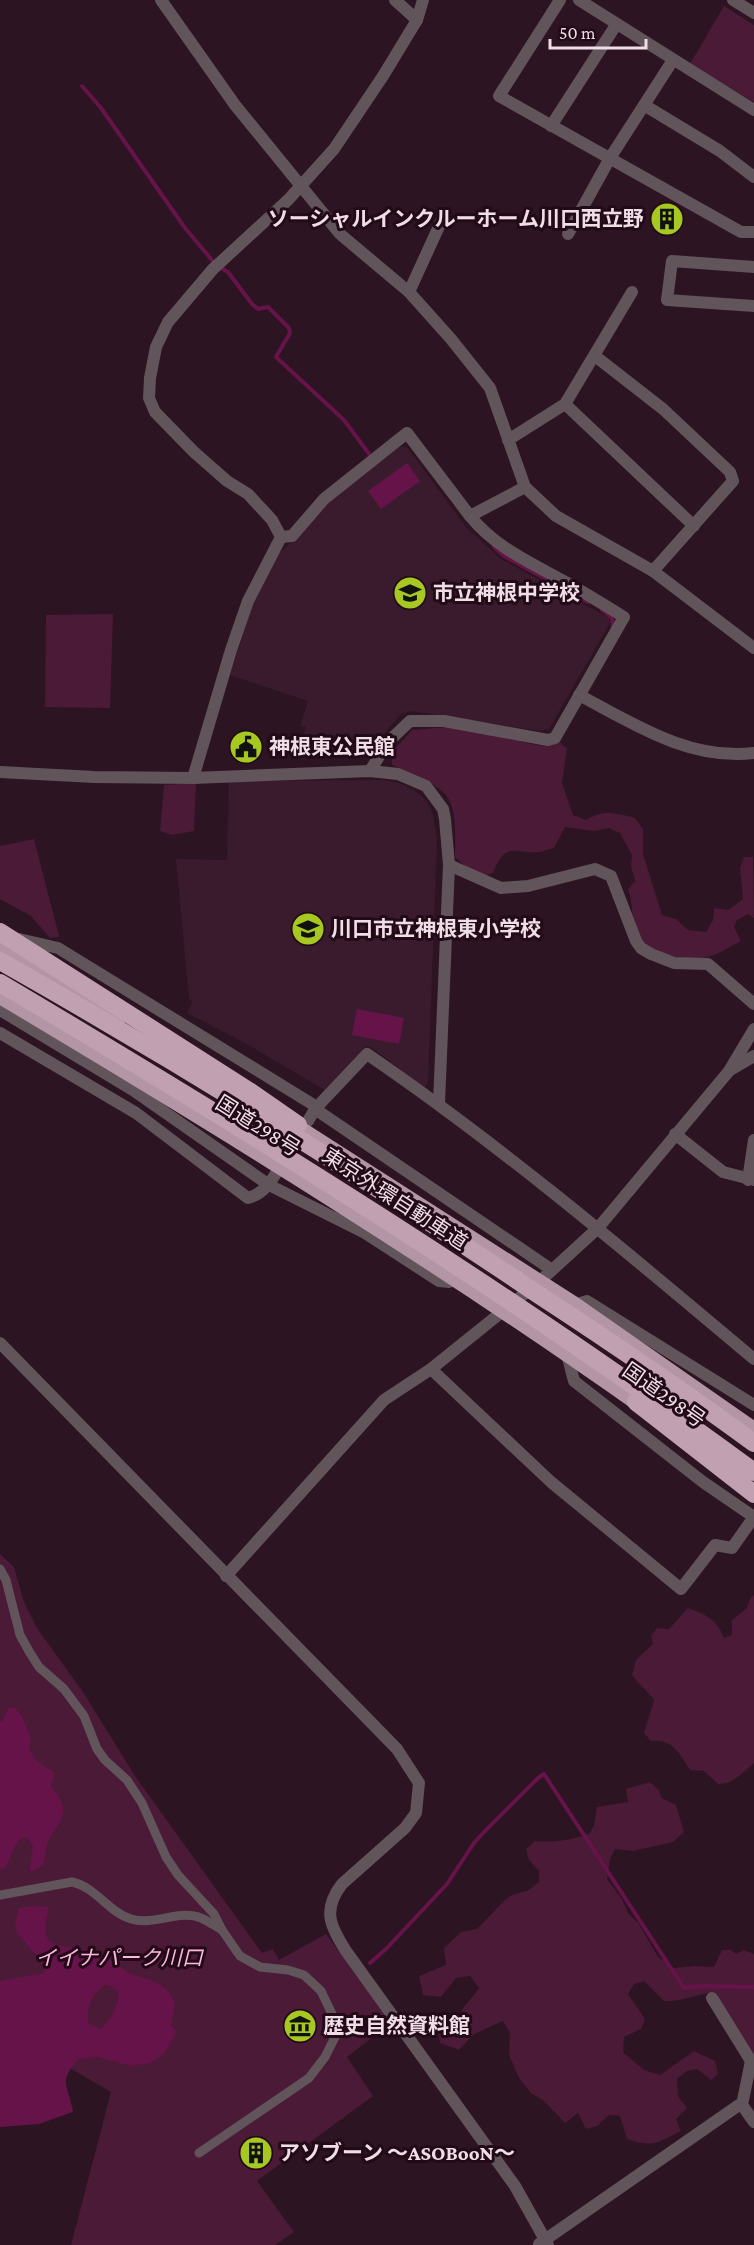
<svg xmlns="http://www.w3.org/2000/svg" width="754" height="2245" font-family="'Crimson Pro','Noto Sans JP',serif">
  <style>
    .built { fill: #3a1b2d }
    .green { fill: #4a1a37 }
    .water { fill: #661349; fill-rule: evenodd }
    .lines { fill: none; stroke-linecap: round; stroke-linejoin: round }
    .stream { stroke: #661349; stroke-width: 4 }
    .pedestrian { stroke: #61545a; stroke-width: 9 }
    .minor { stroke: #61545a; stroke-width: 12 }
    .trunk { stroke: #b495a5; stroke-width: 16 }
    .motorway { stroke: #c1a0b1; stroke-width: 18 }
    .labels { text-anchor: middle; stroke-width: 6; stroke-linejoin: round; paint-order: stroke }
    .poi-label { font-size: 21px; font-weight: bold; fill: #efdee6; stroke: #220a18; text-anchor: start }
    .street-label { font-size: 21px; fill: #efdee6; stroke: #220a18 }
    .park-label { font-size: 21px; font-style: italic; fill: #fdb6dc; stroke: #220a18 }
  </style>
  <rect width="100%" height="100%" fill="#2c1422"/>
  <g class="built">
    <path d="M400,447H407L466,527L501,559L609,618L610,623L549,729L540,731L411,711L401,714L366,755L298,759L306,727L300,726L308,701L230,675L251,609L276,556L295,539L330,500Z"/>
    <path d="M383,780L399,783L414,790L427,801L433,815L437,839L428,1082L425,1088L371,1047L366,1046L332,1086L325,1090L247,1044L187,1013L193,1001L189,999L176,859L227,860L229,781Z"/>
  </g>
  <g class="green">
    <path d="M724,6L754,25V102L690,64Z"/>
    <path d="M113,614L110,708L45,707L46,615Z"/>
    <path d="M448,727C465,729 483,731 500,735C517,738 542,752 559,742L567,748L562,783L573,815L586,820C605,809 615,813 635,818L643,829V854L662,915L676,919L688,930L706,932L713,920L714,908L728,910L743,899L740,868L744,857H753L754,918L748,914L737,920L734,927L741,941C732,945 721,953 711,956C686,963 648,956 636,930C631,917 633,902 628,889L635,881L631,866L632,855L620,833L609,828L594,831L565,827L554,848C549,849 544,851 540,852C515,855 506,839 493,873L484,876L465,866L455,857C457,790 451,791 392,765L391,753L412,730Z"/>
    <path d="M196,783L194,831L172,835L160,831L164,785Z"/>
    <path d="M34,839L59,936V937L50,938L31,916L0,899V846Z"/>
    <path d="M0,1554L14,1567L24,1602L37,1628L83,1692L135,1776L262,1953L273,1949L279,1960L326,1934L391,2023L347,2057L373,2096L257,2181L294,2232L275,2245H71L111,2092L0,2028Z"/>
    <path d="M754,1595V1763C743,1772 733,1785 718,1784L704,1771L690,1770C679,1753 673,1739 651,1741L644,1733L654,1700C648,1691 639,1685 632,1675L636,1660L653,1644L651,1636L657,1628L669,1629L688,1608C706,1614 717,1620 724,1638L732,1635V1620L747,1608L750,1599Z"/>
    <path d="M650,1782L658,1789L662,1798L676,1805L684,1832L673,1842L633,1851L615,1849L610,1859L607,1879L622,1899L628,1913L639,1924L658,1957L674,1968L695,1966L714,1967L722,1950H731L736,1954L744,1950L754,1954V2057L712,1993C695,1994 682,2002 664,2001L644,1981L634,1984L628,1994L645,2019L641,2029L624,2037L623,2052L644,2070L660,2075L694,2051L715,2061L718,2074L711,2080L697,2069L687,2071L677,2079L678,2096L687,2108L676,2119L681,2131C657,2143 653,2148 627,2139L620,2116L609,2115L597,2126L586,2129L578,2113L565,2123L544,2101L531,2093L519,2078L509,2055L510,2033L503,2021L474,2034L459,2050L440,2043L438,2030L454,2025C459,2010 470,2001 479,1988L470,1976L456,1978L441,1997L423,1995L419,1976L446,1965L444,1948L461,1932L477,1929L505,1900L512,1895L529,1890L539,1882V1871L529,1860L526,1849L535,1841C554,1843 572,1840 590,1833L594,1825L597,1807L628,1802L626,1789Z"/>
  </g>
  <g class="water">
    <path d="M407,463L420,481L381,509L368,491Z"/>
    <path d="M357,1009L404,1018L399,1044L352,1035Z"/>
    <path d="M14,1707L22,1716L31,1738L29,1749L37,1761L55,1773L51,1786C73,1814 62,1816 48,1841C45,1848 46,1857 43,1865L33,1871L30,1870V1867L33,1846L29,1839L24,1837C13,1842 12,1859 4,1869L0,1868V1720L2,1722L3,1721L8,1708Z"/>
    <path d="M34,1906L47,1907L49,1909C35,1955 63,1943 93,1951C108,1955 118,1968 132,1974C142,1978 153,1979 162,1986C168,1990 173,1998 175,2004L171,2026L177,2031L165,2053L150,2063L131,2066L98,2057L78,2060C57,2083 69,2085 73,2112L39,2124L0,2127V1981L44,1973L46,1967L17,1933L15,1924L19,1908ZM106,1985L117,1990C123,2001 109,2022 101,2029L89,2024C84,2011 93,1991 106,1985Z"/>
  </g>
  <g class="lines">
    <g class="stream">
      <path d="M82,86L101,108L185,228L216,265L228,272L252,304L258,309L268,307L289,328L290,333L276,357L344,420L372,458"/>
      <path d="M494,547L504,556L588,602"/>
      <path d="M602,610L612,618L613,627"/>
      <path d="M370,1963L386,1949L447,1884L474,1843L484,1832L538,1778L544,1774L684,1988L702,1986L754,1987"/>
    </g>
    <g class="pedestrian">
      <path d="M0,1569L6,1580L20,1635L30,1653L39,1667L64,1689L84,1716L97,1749L105,1760L127,1780L142,1803L166,1857L178,1875L214,1914L222,1930L240,1956L260,1967L288,1970L304,1975L321,1991L334,2018L335,2037L325,2057L309,2078L199,2153"/>
      <path d="M0,1895L72,1882C96,1887 108,1912 131,1919C156,1926 179,1909 201,1918C208,1921 215,1926 222,1930"/>
    </g>
    <g class="minor">
      <path d="M161,0L235,105L340,234L409,292L451,339L490,388L525,487"/>
      <path d="M395,0L417,20"/>
      <path d="M560,0L499,96L741,232H754"/>
      <path d="M579,0L754,110"/>
      <path d="M733,0L754,13"/>
      <path d="M644,105L720,151L754,177"/>
      <path d="M551,126L616,25"/>
      <path d="M568,234L610,158L673,60"/>
      <path d="M754,267L672,261L667,300L754,306"/>
      <path d="M409,292L441,222"/>
      <path d="M595,356L663,409L730,472L733,481L653,571"/>
      <path d="M565,404L694,526"/>
      <path d="M508,440L565,404L632,292"/>
      <path d="M281,537L292,536L324,499L407,433L470,516L525,487L556,516L653,571L754,648"/>
      <path d="M579,695C634,724 690,761 754,753"/>
      <path d="M370,771L388,742L410,721H444L548,740L555,738L624,617C603,604 582,591 560,579C527,561 494,546 470,516"/>
      <path d="M0,772L94,777L193,778L370,771L398,774L426,786L443,809L445,819L449,865L439,1103"/>
      <path d="M193,778L231,650L248,601L281,537L272,520L248,494L227,481L194,452L155,412L149,398L150,378L156,347L168,322L213,269L288,200L334,149L383,76L417,20L423,0"/>
      <path d="M449,865L501,888L528,886L595,869L611,876L636,941L641,948L651,954L674,963L708,964L754,1004"/>
      <path d="M19,939L58,948L317,1107"/>
      <path d="M0,1010L133,1090L269,1185L365,1233L439,1281L449,1282L458,1280"/>
      <path d="M0,1033L136,1113L248,1198C263,1194 271,1182 278,1170"/>
      <path d="M730,1070L754,1056"/>
      <path d="M315,1109L552,1270"/>
      <path d="M308,1121L315,1109L367,1054C503,1147 628,1253 754,1359"/>
      <path d="M675,1134L723,1172L754,1180"/>
      <path d="M748,1180L754,1140"/>
      <path d="M575,1305L587,1301L754,1405"/>
      <path d="M0,1343L397,1749L419,1783L416,1813L405,1828L342,1884C322,1910 330,1926 346,1951L515,2186L548,2245"/>
      <path d="M567,1354L574,1381L703,1482L754,1517"/>
      <path d="M431,1369L551,1482L681,1589L715,1545L732,1548L754,1517"/>
      <path d="M226,1576L384,1400L431,1369L539,1282L598,1228L729,1071L754,1029"/>
      <path d="M712,1998L751,2061L742,2105L754,2122"/>
      <path d="M539,2244L739,2105H742"/>
    </g>
    <g class="trunk">
      <path d="M0,949L119,1017"/>
      <path d="M0,996C220,1127 437,1261 646,1409"/>
      <path d="M286,1120L575,1305L754,1430"/>
    </g>
    <g class="motorway">
      <path d="M0,932L249,1091L298,1125"/>
      <path d="M0,961C182,1064 360,1174 533,1291C608,1340 682,1390 754,1443"/>
      <path d="M0,983C258,1136 512,1294 754,1472"/>
      <path d="M636,1402L754,1494"/>
    </g>
  </g>
  <defs>
    <symbol id="building-disc" viewBox="-11 -11 22 22"><circle r="9.5" fill="#a6c821" stroke="#220a18"/><path d="M-4-6H4V6H1V3H-1V6H-4ZM-2.5-4.3h1.7v1.8h-1.7ZM.8-4.3h1.7v1.8H.8ZM-2.5-1h1.7V.8h-1.7ZM.8-1h1.7V.8H.8Z" fill="#111"/></symbol>
    <symbol id="school-disc" viewBox="-11 -11 22 22"><circle r="9.5" fill="#a6c821" stroke="#220a18"/><path d="M0-5L7-2L0 1L-7-2ZM-4 1L0 2.5L4 1V4Q0 6-4 4Z" fill="#111"/></symbol>
    <symbol id="civic-disc" viewBox="-11 -11 22 22"><circle r="9.5" fill="#a6c821" stroke="#220a18"/><path d="M-.6-6.5H3V-4.5H.6V-3L4-1V1h2V6H-6V1h2V-1L-.6-3ZM-1.2 2.5V6h2.4V2.5Z" fill="#111"/></symbol>
    <symbol id="museum-disc" viewBox="-11 -11 22 22"><circle r="9.5" fill="#a6c821" stroke="#220a18"/><path d="M0-6L6-3V-2H-6V-3ZM-5-1h2V3h-2ZM-1-1h2V3h-2ZM3-1h2V3H3ZM-6 4H6V6H-6Z" fill="#111"/></symbol>
  </defs>
  <g fill-rule="evenodd">
    <use href="#building-disc" x="648" y="200" width="38" height="38"/>
    <use href="#school-disc" x="391" y="574" width="38" height="38"/>
    <use href="#civic-disc" x="227" y="728" width="38" height="38"/>
    <use href="#school-disc" x="289" y="910" width="38" height="38"/>
    <use href="#museum-disc" x="281" y="2007" width="38" height="38"/>
    <use href="#building-disc" x="237" y="2134" width="38" height="38"/>
  </g>
  <g class="labels">
    <g class="poi-label">
      <text x="644" y="226" text-anchor="end">ソーシャルインクルーホーム川口西立野</text>
      <text x="433" y="600">市立神根中学校</text>
      <text x="269" y="754">神根東公民館</text>
      <text x="331" y="936">川口市立神根東小学校</text>
      <text x="323" y="2033">歴史自然資料館</text>
      <text x="279" y="2160">アソブーン ～ASOBooN～</text>
    </g>
    <g class="street-label">
      <text transform="translate(258 1126) rotate(32)" y="7">国道298号</text>
      <text transform="translate(395 1199) rotate(33)" y="7">東京外環自動車道</text>
      <text transform="translate(664 1395) rotate(35)" y="7">国道298号</text>
    </g>
    <g class="park-label">
      <text x="119" y="1965">イイナパーク川口</text>
    </g>
  </g>
  <path d="M550 39v9h96v-9" fill="none" stroke="#efdee6" stroke-width="3"/>
  <text x="559" y="39" font-size="18" fill="#efdee6" stroke="#220a18" stroke-width="4.5" paint-order="stroke">50 m</text>
</svg>
